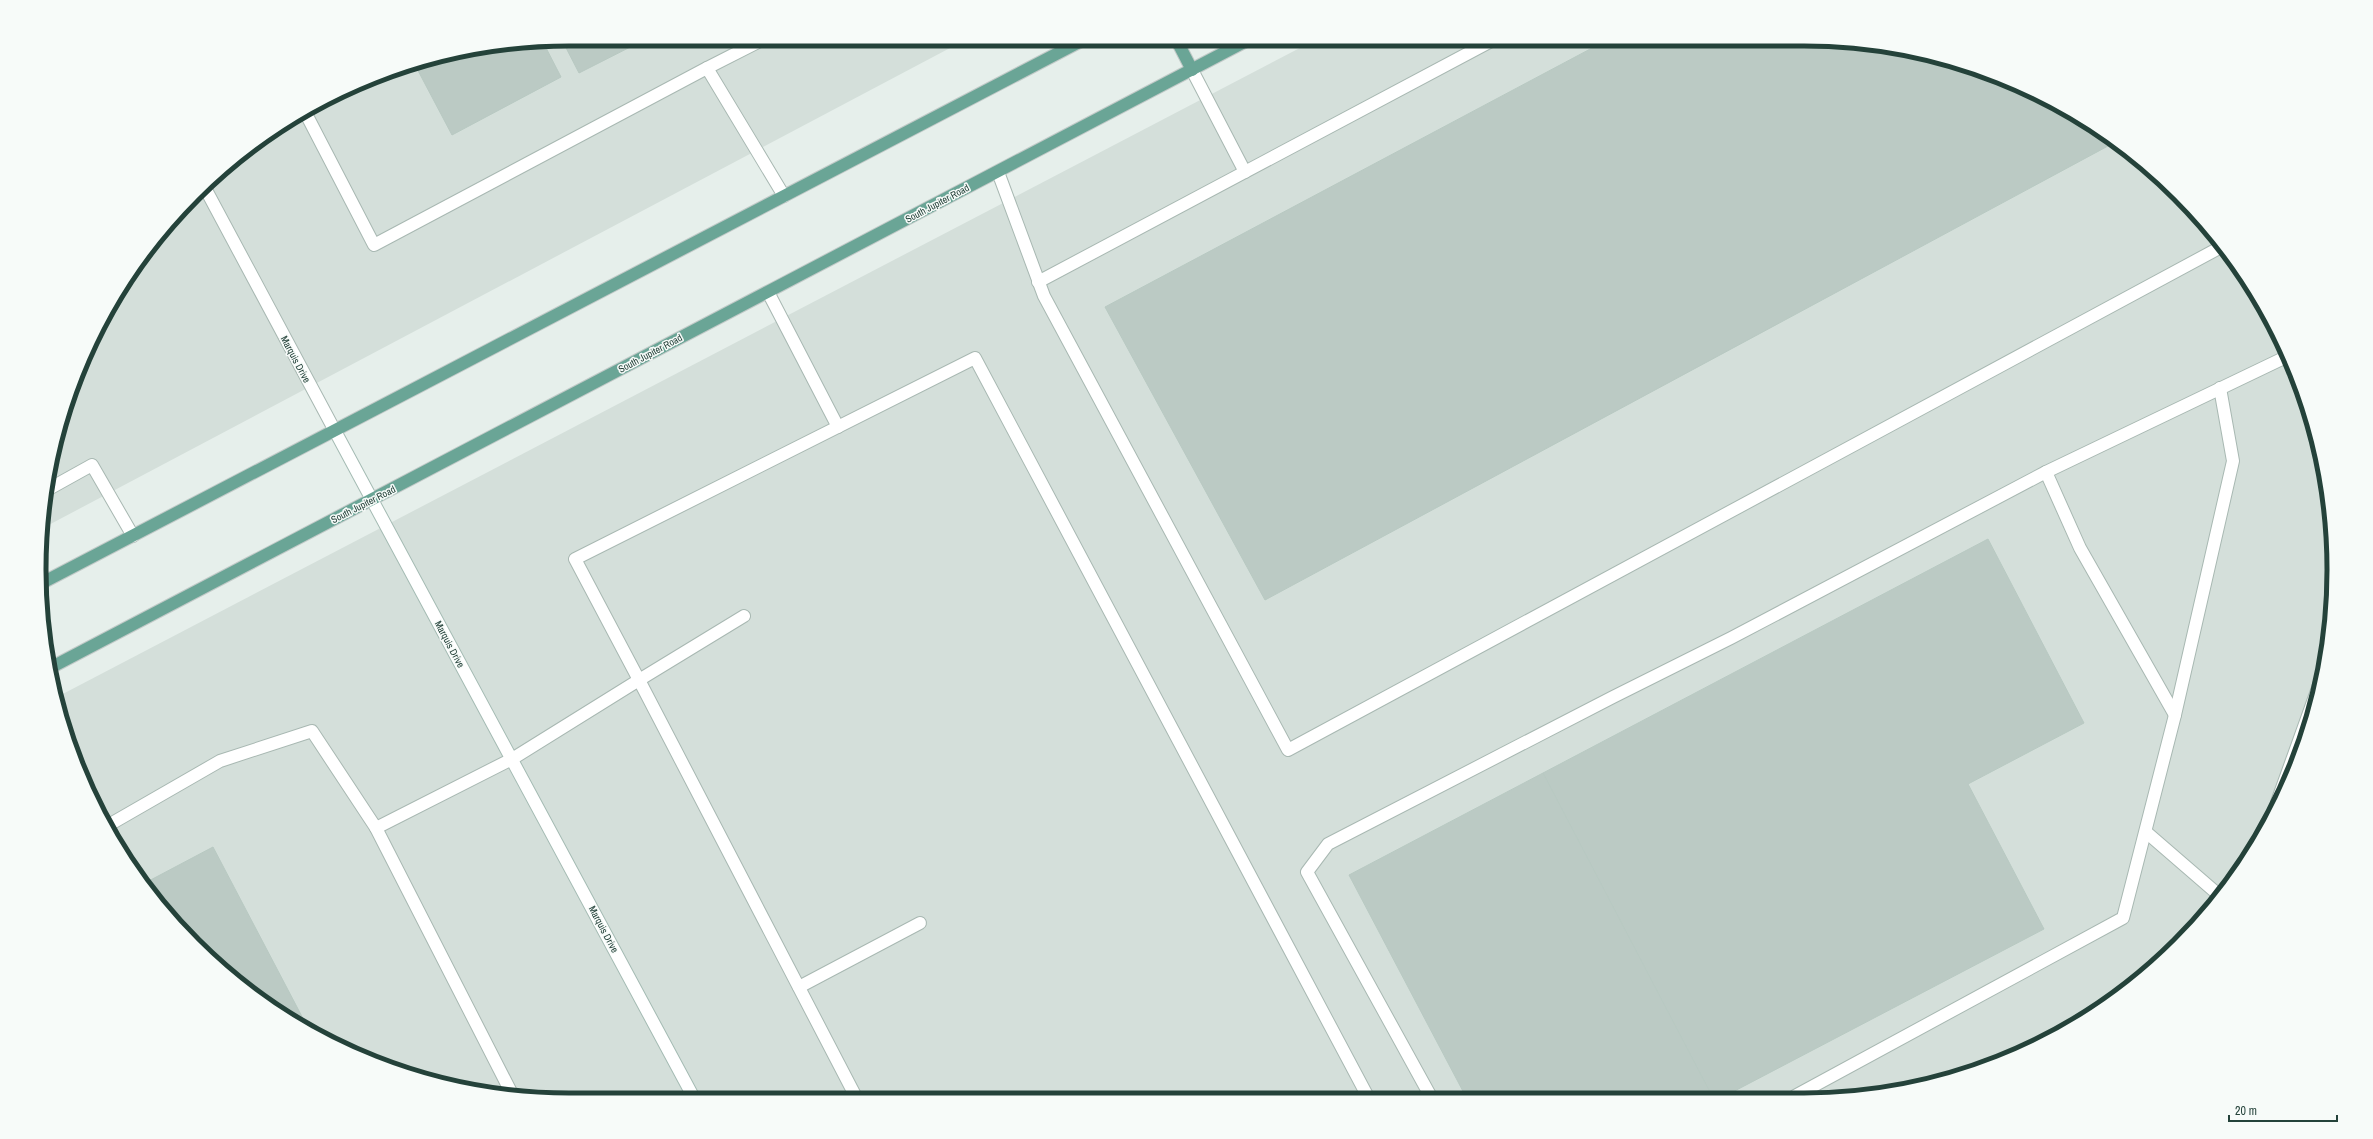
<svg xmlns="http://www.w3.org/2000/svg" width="2373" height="1139" font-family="'Archivo Narrow',sans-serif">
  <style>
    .built { fill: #d4dfda }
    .building { fill: #bbcac4; stroke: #b8c9c2 }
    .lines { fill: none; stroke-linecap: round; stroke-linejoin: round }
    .lane-casing { stroke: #a8b8b2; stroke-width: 14 }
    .street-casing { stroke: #a8b8b2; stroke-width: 14 }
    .secondary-casing { stroke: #a4bbb3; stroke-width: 14 }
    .primary-casing { stroke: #c2cac8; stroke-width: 14 }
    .lane { stroke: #fff; stroke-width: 12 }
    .street { stroke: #fff; stroke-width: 12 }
    .secondary { stroke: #fff; stroke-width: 12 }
    .primary { stroke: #6aa596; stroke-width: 12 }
    .labels { text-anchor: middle; stroke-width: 3; stroke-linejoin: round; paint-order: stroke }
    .street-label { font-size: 10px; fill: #24423a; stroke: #f7fbf9 }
    .rim { fill: none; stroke: #24423a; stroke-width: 5 }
  </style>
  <rect width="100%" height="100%" fill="#e6efeb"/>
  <g class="built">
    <path d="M570,39H967L43,528L49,466L79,367L110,304L171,220L246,149L304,110L399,67L466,49Z"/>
    <path d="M1317,39H1804L2007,79L2098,129L2179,195L2245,275L2294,367L2324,466L2334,570L2324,673L2294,773L2224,893L2126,991L2007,1060L1873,1095L569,1100L466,1090L366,1060L275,1011L195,945L148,892L94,804L67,740L57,697Z"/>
  </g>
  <g class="building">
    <path d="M646,39L579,73L562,40L570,39Z"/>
    <path d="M1609,39H1804L1907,49L2007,79L2098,129L2108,146L1265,600L1105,307Z"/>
    <path d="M543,42L561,77L452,135L414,63L466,49Z"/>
    <path d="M1988,539L2084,723L1968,784L2044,929L1725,1096H1712L1543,773Z"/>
    <path d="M1543,773L1712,1096L1524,1097L1522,1093L1514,1097H1466L1349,875Z"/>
    <path d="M213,847L308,1028L275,1011L195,945L143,884Z"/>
  </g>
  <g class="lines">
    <defs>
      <g id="lane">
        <path d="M707,68L764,39"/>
        <path d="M1192,70L1245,172"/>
        <path d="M304,110L374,245L707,68L784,196"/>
        <path d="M998,172L1044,296L1288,750L2221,247"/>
        <path d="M1038,282L1495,39"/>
        <path d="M768,292L838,427"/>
        <path d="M2046,472L2080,548L2175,715"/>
        <path d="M47,490L92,465L133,536"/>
        <path d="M744,616L639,680L575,559L975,358L1368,1097"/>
        <path d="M107,826L220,761L312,731L376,828L512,1094"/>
        <path d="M376,828L512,759L639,680L857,1099"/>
        <path d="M2146,832L2220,896"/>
        <path d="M799,987L920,923"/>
        <path d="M1795,1096L2123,918L2175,715L2233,461L2220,388"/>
        <path d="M1431,1097L1307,872L1328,844L1613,697L1731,638L2046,472L2288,356"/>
      </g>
      <g id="street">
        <path d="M205,188L335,431"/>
        <path d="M2277,802L2324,671"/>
      </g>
      <path id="secondary" d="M335,431L695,1100"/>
      <g id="primary">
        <path d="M1176,39L1192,70"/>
        <path d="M40,584L1085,39"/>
        <path d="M50,668L1250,39"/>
      </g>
    </defs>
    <use href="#lane" class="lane-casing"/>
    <use href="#street" class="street-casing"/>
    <use href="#secondary" class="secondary-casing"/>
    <use href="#primary" class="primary-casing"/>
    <use href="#lane" class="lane"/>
    <use href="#street" class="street"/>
    <use href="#secondary" class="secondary"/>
    <use href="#primary" class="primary"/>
  </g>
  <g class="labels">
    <g class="street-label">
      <text transform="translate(937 203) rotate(-28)" y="4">South Jupiter Road</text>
      <text transform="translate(650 353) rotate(-28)" y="4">South Jupiter Road</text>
      <text transform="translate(296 359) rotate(62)" y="4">Marquis Drive</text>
      <text transform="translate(363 504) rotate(-27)" y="4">South Jupiter Road</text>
      <text transform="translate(450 644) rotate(62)" y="4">Marquis Drive</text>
      <text transform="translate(604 929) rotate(62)" y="4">Marquis Drive</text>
    </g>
  </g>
  <path d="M0 0H2373V1139H0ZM569 46H1804A523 523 0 0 1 2327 569V570A523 523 0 0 1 1804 1093H569A523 523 0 0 1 46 570V569A523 523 0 0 1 569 46Z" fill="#f7fbf9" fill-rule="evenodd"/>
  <path class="rim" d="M569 46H1804A523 523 0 0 1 2327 569V570A523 523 0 0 1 1804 1093H569A523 523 0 0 1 46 570V569A523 523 0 0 1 569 46Z"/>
  <path d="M2229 1115v6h108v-6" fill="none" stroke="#24423a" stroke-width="2"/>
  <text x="2235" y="1115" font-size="12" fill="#24423a" stroke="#f7fbf9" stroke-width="3" paint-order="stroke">20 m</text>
</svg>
